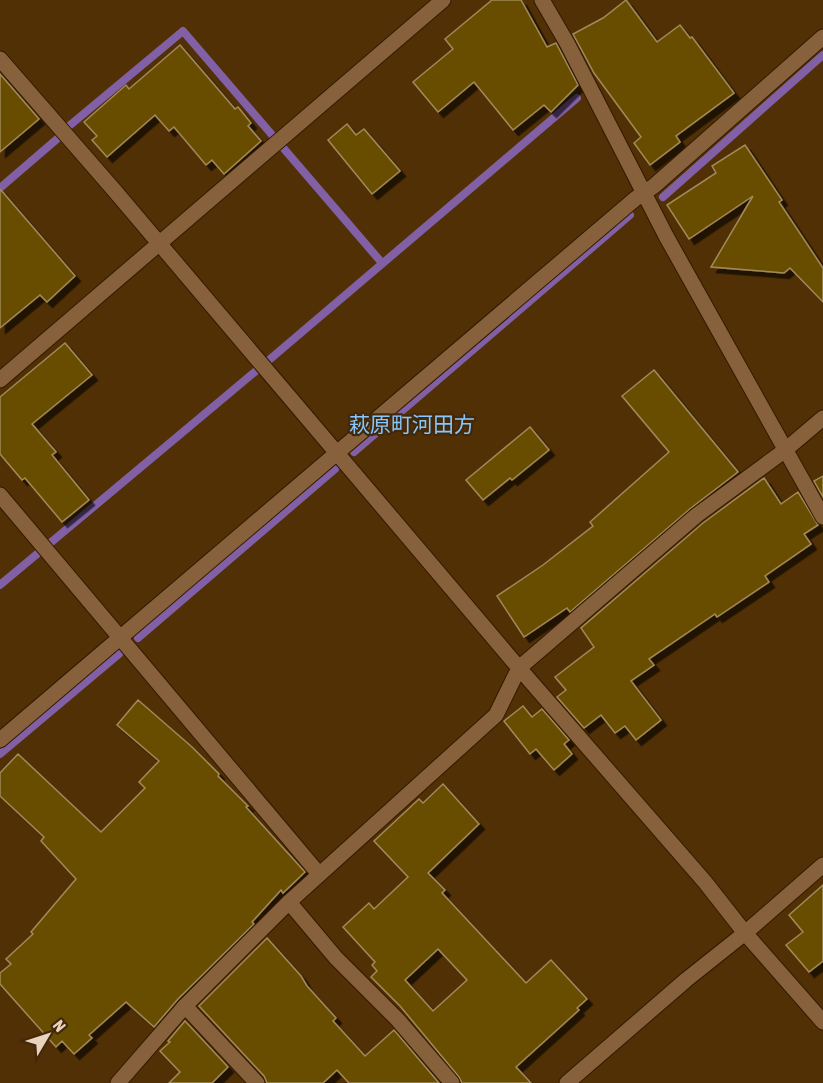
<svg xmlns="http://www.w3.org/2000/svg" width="823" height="1083" font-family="'Asap Condensed','Noto Sans JP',sans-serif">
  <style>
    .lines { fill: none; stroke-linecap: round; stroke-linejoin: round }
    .stream { stroke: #8160a5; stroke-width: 8 }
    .building { fill: #684d02; stroke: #a18a59; stroke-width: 1.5; fill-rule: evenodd; filter: url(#shadow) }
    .minor-casing { stroke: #331900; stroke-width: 17 }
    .minor { stroke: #87613b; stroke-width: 15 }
    .labels { text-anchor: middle; stroke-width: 4.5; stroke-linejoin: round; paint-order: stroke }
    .quarter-label { font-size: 21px; fill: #87c7fc; stroke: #43280a }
  </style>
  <defs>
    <filter id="shadow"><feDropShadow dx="5.5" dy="5.5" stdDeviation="0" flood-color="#0009"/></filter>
  </defs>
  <rect width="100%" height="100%" fill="#523006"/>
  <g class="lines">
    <g class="stream">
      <path d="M0,188L57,139L69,126L183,31L382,263"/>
      <path d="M663,197L823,55"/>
      <path d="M354,452L630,215"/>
      <path d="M0,585L269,360L577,98"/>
      <path d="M138,638L335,469"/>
      <path d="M0,754L119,654"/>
    </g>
  </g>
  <g class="building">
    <path d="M492,0H521L547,47L556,43L578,85L551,112L544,105L513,130L474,82L438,112L413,82L453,49L445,39Z"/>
    <path d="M626,0L657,42L680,25L690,38L692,37L734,93L676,136L680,142L650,165L634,143L641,137L594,73L573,34L603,18Z"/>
    <path d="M180,45L235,109L238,107L251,123L248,126L261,141L224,174L212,160L206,165L174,127L169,131L155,115L107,157L92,140L97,136L84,122L126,85L129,89Z"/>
    <path d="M0,74L39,119L0,152Z"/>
    <path d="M347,124L356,135L364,129L400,171L372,194L328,140Z"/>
    <path d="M745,145L782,200L779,202L823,268V302L790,268L784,273L711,267L753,196L689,239L667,205L716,173L712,166Z"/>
    <path d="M0,189L75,276L47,302L40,295L0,328Z"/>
    <path d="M65,343L92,375L32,424L56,452L52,455L89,500L62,522L25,478L22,480L0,454V397Z"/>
    <path d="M654,370L738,472L691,508L570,612L567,608L524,637L497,596L543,565L593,526L590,522L669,452L622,396Z"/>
    <path d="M530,427L549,450L512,480L510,478L483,500L466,480Z"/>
    <path d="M823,476V497L814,481Z"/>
    <path d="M764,478L781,504L798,492L818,525L804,534L811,544L765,576L769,582L717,617L715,614L649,659L654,665L631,681L661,720L636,740L625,726L615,733L601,715L584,728L557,697L566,690L555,677L594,647L581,628L703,523Z"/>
    <path d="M138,700L192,747L219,774L218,776L248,806L246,807L305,872L283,893L281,890L252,922L254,924L178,999L154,1027L126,1002L89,1035L92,1038L74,1054L62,1041L56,1047L0,984V973L11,964L6,959L33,934L31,932L76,879L41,841L44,837L0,796V773L18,754L101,832L145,788L139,782L159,761L117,725Z"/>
    <path d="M523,706L532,717L542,709L569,740L564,744L572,754L554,770L536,749L530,754L504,721Z"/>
    <path d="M443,784L479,824L428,873L445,890L442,893L526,983L551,960L587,999L577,1008L579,1010L516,1067L531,1083H462L459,1077L400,1006L371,977L377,971L372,965L375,962L343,927L369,903L374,909L408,877L374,841L419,799L423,803ZM438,949L467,980L433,1011L405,980Z"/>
    <path d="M823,885V961L809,972L786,945L803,932L789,915Z"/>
    <path d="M267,938L301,976L307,986L336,1018L333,1021L365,1056L394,1030L439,1083H349L337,1070L323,1083H267L264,1076L199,1006Z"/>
    <path d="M185,1021L228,1067L212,1083H169L180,1072L160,1051L170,1042L168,1041Z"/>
  </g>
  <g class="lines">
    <defs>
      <g id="minor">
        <path d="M542,0L567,43L666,236L823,517"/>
        <path d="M0,59L114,190L519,668L705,882L745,933L823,1022"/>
        <path d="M0,380L443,0"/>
        <path d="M0,495L319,874"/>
        <path d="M0,740L635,199L654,186L823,37"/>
        <path d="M289,902L336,958L398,1020L452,1083"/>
        <path d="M185,1006L257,1083"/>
        <path d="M118,1083L185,1006L289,902L496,715L519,668L697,515L784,451L823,418"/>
        <path d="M567,1083L686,980L745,933L823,865"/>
      </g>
    </defs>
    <use href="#minor" class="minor-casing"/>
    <use href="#minor" class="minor"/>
  </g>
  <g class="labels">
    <g class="quarter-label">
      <text x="412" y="432">萩原町河田方</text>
    </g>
  </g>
  <g transform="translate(48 1035) rotate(51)" stroke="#43280a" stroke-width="4.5" paint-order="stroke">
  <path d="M0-4.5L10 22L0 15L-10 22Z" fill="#e9d3bf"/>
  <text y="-9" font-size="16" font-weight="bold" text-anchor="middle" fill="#e9d3bf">N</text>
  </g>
</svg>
